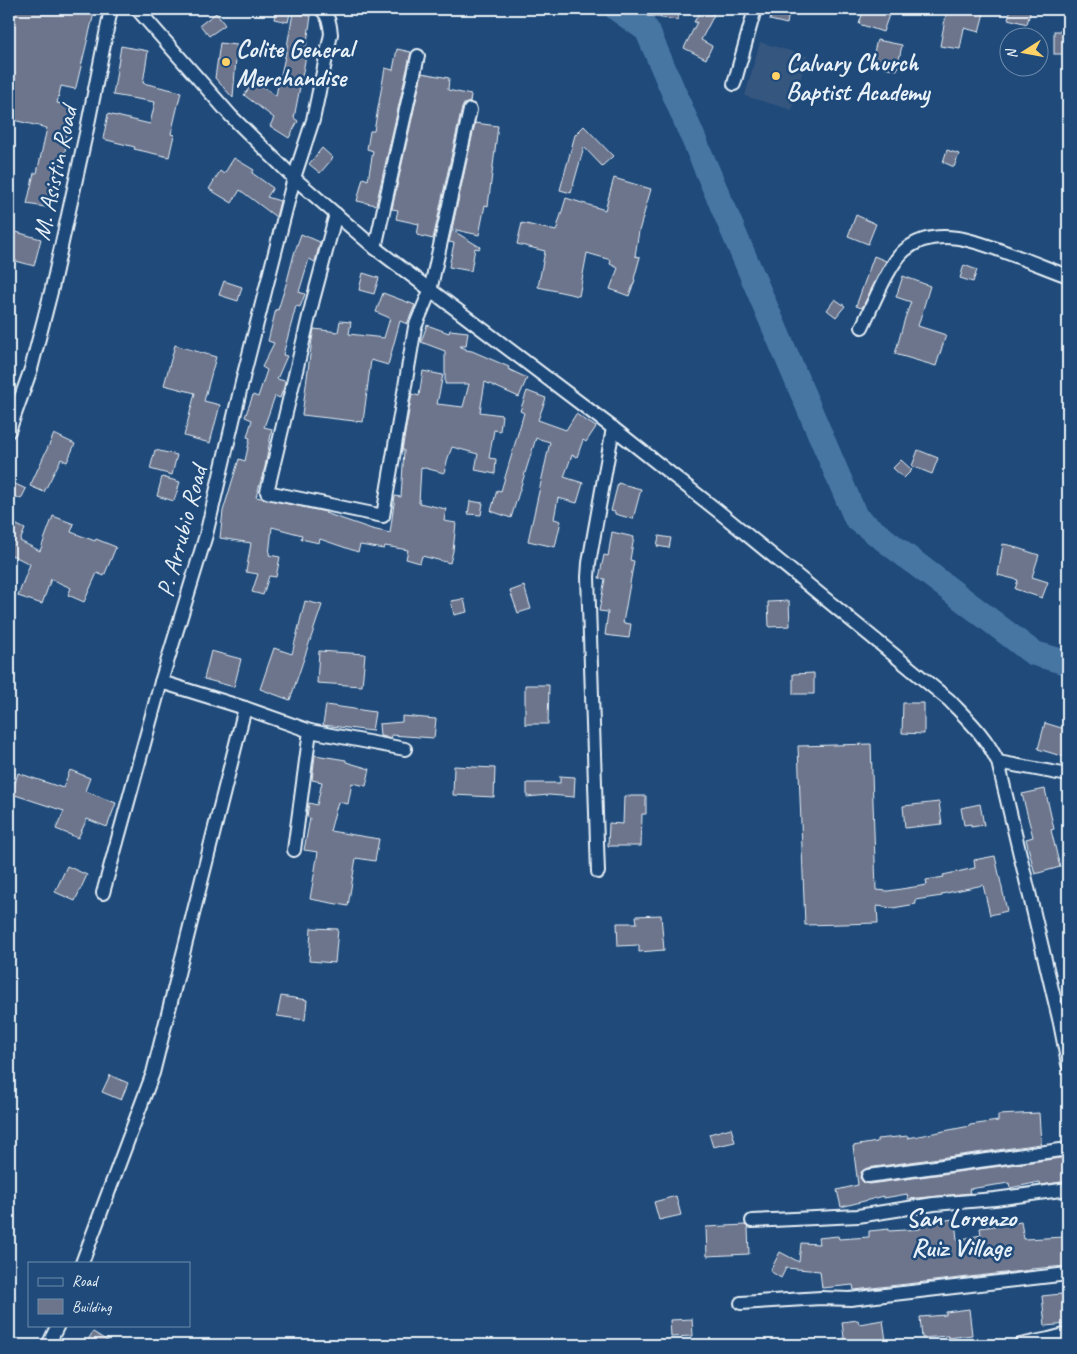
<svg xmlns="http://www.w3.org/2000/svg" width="1077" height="1354" font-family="Caveat,sans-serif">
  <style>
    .built { fill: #36577f }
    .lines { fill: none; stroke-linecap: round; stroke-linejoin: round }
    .river { stroke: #4676a3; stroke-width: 25 }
    .building { fill: #6c758c; stroke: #e8f1f8 }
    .street-casing { stroke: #e8f1f8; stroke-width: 16 }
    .street { stroke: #1f4a7a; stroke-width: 12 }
    .poi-dot { fill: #ffd166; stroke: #1f4a7a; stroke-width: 2 }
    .labels { text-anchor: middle; stroke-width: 5; stroke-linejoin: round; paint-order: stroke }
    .poi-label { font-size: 25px; font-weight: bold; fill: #e8f1f8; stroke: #1f4a7a; text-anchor: start }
    .street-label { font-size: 25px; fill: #e8f1f8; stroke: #1f4a7a }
    .neighbourhood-label { font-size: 26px; font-weight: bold; fill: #e8f1f8; stroke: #1f4a7a }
  </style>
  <rect width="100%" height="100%" fill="#1f4a7a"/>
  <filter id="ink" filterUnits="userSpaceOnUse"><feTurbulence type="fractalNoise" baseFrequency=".02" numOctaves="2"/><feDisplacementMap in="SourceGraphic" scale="10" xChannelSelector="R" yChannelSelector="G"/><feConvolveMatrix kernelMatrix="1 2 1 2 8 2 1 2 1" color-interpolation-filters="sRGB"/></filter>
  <g filter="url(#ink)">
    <path class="built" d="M760,42L807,56L792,110L745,96Z"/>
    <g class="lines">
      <path class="river" d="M617,9L647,30L856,518L1033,653L1068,663"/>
    </g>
    <g class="building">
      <path d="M9,9H95L76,87L75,89L61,86L57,103L72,106L64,146H66L60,174H58L51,208L27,204L34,173H37L47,128L9,119Z"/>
      <path d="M276,9H291L288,22L274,19Z"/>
      <path d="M647,9H679L678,20L647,16Z"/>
      <path d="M701,9L714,15L701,40L712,46L706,59L684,48L697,22H694Z"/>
      <path d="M772,9L789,12L787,24L770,20Z"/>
      <path d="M864,9H891L883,32L859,24Z"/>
      <path d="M947,9H985L979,32L964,28L960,49L940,46Z"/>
      <path d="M1011,9H1031L1027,24L1008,19Z"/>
      <path d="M216,13L225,25L209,36L200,25Z"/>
      <path d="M293,13L311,16L305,55L306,56L294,118L298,121L289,138L270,126L274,118L244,95L255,80L276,96L279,79H280L286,52Z"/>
      <rect x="1054" y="31" width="14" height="23"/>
      <path d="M877,40L902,45L897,70L871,64Z"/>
      <path d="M220,43L237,45L233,98L215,78Z"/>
      <path d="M121,46L148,51L143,83L181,92L171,134L174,135L169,157L134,149L135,147L103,139L108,114L150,124L155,102L113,95Z"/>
      <path d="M397,49L411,52L376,205L357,201L363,178L368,180L373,151L367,149L370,131H374L385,68L393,70Z"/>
      <path d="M422,73L449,78L448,90L471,95L470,102L464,104L462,108L433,239L417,235L419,224L396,219L398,210L392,209Z"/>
      <path d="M475,123L498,126L488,206L485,205L479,235L452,229Z"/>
      <path d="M584,126L613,156L602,166L584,147L571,193L560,190L575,135Z"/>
      <path d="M322,148L333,158L320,173L309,164Z"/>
      <path d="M947,150L959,154L954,167L943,162Z"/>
      <path d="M234,158L254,170L252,173L273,188L267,197L280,201L276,217L240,190L232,203L209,189L220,171L224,174Z"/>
      <path d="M614,178L651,189L639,231L635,256L640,257L634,279L635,280L629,296L610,289L618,268L610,264L611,260L587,253L579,296L538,287L545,251L517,244L522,223L556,231L566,198L605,210Z"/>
      <path d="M856,215L876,224L868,244L848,236Z"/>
      <path d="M9,230L41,239L34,266L9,259Z"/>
      <path d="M452,230L480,247L479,249L475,248L471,271L449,267L454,243L449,242Z"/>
      <path d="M301,234L320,242L315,262L309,259L299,292L305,294L300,307L296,306L283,355L287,356L277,379L285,381L284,387L280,398L275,396L264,427L272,429L265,467L256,497L326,512L325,513L372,529L390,533L395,496L401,497L404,450H402L412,394L419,396L423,371L443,375L437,404L463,407L469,384H445V351L421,342L427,325L449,333L450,330L468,332L466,346H459L466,349V350L472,351L509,367L508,369L527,378L519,397L485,382L480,412L502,415L500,431L494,430L489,458L496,459L495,474L475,470L478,454L452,447L448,458L444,473L421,467L419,503L446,509L444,521L456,523L453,551L450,563L422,556L420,563L406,559L408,550L385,546L384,549L360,545L358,552L320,539L319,543L301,539L302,535L272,527L269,555L280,557L276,577L269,576L263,595L252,592L258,574L246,572L251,543L220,538L223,511L239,459L245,461L250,438L247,437L252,420L245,417L253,395L258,397L267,370L262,367L274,343L268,341L276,309L278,310L287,281L294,254Z"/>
      <path d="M874,256L886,261L862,308L856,306Z"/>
      <path d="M964,265L977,270L973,282L960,278Z"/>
      <path d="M363,273L379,278L374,294L359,290Z"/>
      <path d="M903,276L930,286L918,326L946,335L936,366L895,354L905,318L911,302L896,297Z"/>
      <path d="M224,281L242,287L238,301L219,295Z"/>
      <path d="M383,293L415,305L407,324L400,321L388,365L371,360L363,422L302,415L312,340L314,329L338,332L340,321L351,322L349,334L384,338L390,318L376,312Z"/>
      <path d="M835,299L845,306L836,317L827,310Z"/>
      <path d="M175,345L216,357L204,401L220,405L210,443L184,436L195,393L164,385Z"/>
      <path d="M527,391L546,398L538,420L566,430L576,414L596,427L586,442L583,440L577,457L572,455L564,477L583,483L577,503L558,498L554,519L561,521L555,547L528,541L550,442L536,438L511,518L491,511L497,490L501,491L524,413L520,411Z"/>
      <path d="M54,434L75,444L67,462L61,459L44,492L30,486Z"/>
      <path d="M155,450L177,455L172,475L150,469Z"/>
      <path d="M918,450L938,458L932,474L912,466Z"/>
      <path d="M901,460L912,470L904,478L893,468Z"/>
      <path d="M162,477L180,482L174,501L157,496Z"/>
      <path d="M13,483L26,489L21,499L9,494V491Z"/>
      <path d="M618,483L641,489L633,519L615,514V512L611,511Z"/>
      <path d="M470,501L483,503L481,515L468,514Z"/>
      <path d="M53,516L74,524L71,532L95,541L96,539L116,547L104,576L97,573L84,602L68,595L71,588L51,579L42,604L18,596L30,564L12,555L9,562V521L25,529L20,541L40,551Z"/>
      <path d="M612,532L634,537L630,560L634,561L623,623L631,624L629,638L605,635L608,612L599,611L605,579L599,578L604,555L608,556Z"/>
      <path d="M659,536L671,538L669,548L657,546Z"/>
      <path d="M1003,544L1014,546V547L1039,555L1032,577L1048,582L1042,598L1015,589L1018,580L998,575Z"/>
      <path d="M524,586L531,609L518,613L510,591Z"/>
      <path d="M464,599L467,612L454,615L451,601Z"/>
      <path d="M305,601L322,605L290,700L260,689L274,648L292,654Z"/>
      <path d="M789,601L790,626L769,627L768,602Z"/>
      <path d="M211,651L241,659L234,687L204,679Z"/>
      <path d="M319,651L365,654L362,686L317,683Z"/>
      <path d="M814,673V694H793V674Z"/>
      <path d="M525,685H549L548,724H525Z"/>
      <path d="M903,703H924V734L902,733Z"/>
      <path d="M326,705L375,712L372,731L323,725Z"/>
      <path d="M402,716L436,719L434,738L391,735L392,738L380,736L379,724L402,722Z"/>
      <path d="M1045,723L1068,730V758L1038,749Z"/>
      <path d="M871,744L876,890L888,891L927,885L926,880L944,877L943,875L975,868L974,860L995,856L1007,911L990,915L983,885L942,894V896L915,900L916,904L893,908L877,906L878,923L805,925L798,746Z"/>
      <path d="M315,755L346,760V762L370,769L366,786L352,783L348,804L338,802L330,831L379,839L375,861L356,858L348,906L310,899L318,852L304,850L310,818L307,817L309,803L317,805L322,782L312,780Z"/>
      <path d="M454,766L495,768L494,797L453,795Z"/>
      <path d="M70,770L90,778L85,791L116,803L107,827L87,819L78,838L56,829L64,811L12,794L18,773L63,788Z"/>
      <path d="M560,776L575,777L574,797L549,795L527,797V783H560Z"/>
      <path d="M1045,789L1054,829L1051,830L1060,867L1035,874L1026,839L1033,837L1022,794Z"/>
      <path d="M624,796H646V814H642L641,846H608L609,823L623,824Z"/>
      <path d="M939,802L942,824L905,828L903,806Z"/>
      <path d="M980,804L984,825L971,827V824L964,825L961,808Z"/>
      <path d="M67,866L87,875L75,901L55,892Z"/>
      <path d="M661,915L664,950L639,952V945L618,946L617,923H637L636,916Z"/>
      <path d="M311,928L338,929L335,963L309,961Z"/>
      <path d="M281,996L307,1000L305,1020L277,1016Z"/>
      <path d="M110,1075L128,1083L121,1100L102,1092Z"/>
      <path d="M1039,1113L1041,1144L867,1168L861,1172L860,1178L864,1183L869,1184L1068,1157V1181L1041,1185L1040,1182L1010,1188L1009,1183L969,1189L970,1193L908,1199L907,1194L884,1198V1196L841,1207L837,1190L858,1185L853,1146L877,1142V1139L908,1136V1138L970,1126V1125L998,1121V1115Z"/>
      <path d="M731,1128L735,1142L713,1147L709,1134Z"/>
      <path d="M676,1196L681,1215L659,1220L654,1202Z"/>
      <path d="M955,1219L957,1240L981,1235L980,1228L1021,1222L1024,1239L1065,1237L1066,1266L1031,1269V1270L854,1290L853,1285L822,1288L820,1271L786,1268L781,1278L770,1271L780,1252L799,1262L801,1243L819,1244L818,1238L838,1236L839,1239L869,1237V1231L889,1229V1231L920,1229L919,1223Z"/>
      <path d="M745,1225L748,1228L749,1254L707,1256L706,1227Z"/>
      <path d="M1061,1294V1295H1068V1324L1045,1326L1042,1296Z"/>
      <path d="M969,1309L972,1335L949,1338L948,1336L922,1338L920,1317L946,1315V1312Z"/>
      <path d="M692,1319L693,1336L671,1337L670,1320Z"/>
      <path d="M858,1320L859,1324L883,1320L886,1341L861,1344V1345H845L842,1322Z"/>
      <path d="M93,1332L114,1345H93L87,1341Z"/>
    </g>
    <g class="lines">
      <defs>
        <g id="street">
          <path d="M137,9L231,116L294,178L375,248L613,428L718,511L949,700C969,721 985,735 998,762L1060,1023L1068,1064"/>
          <path d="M734,84L755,9"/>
          <path d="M336,214L313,300L267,492L383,516L415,327L430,291L470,110"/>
          <path d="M375,248L418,56"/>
          <path d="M862,327C872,307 889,263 905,250C937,223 984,244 1018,257C1035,263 1051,270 1068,276"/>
          <path d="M9,431L31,369L52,288L87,129L111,9"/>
          <path d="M161,682L245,708L310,731L405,749"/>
          <path d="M998,762L1068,775"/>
          <path d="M294,850L310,731"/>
          <path d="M598,872L588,577L589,563L613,428"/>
          <path d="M103,893L161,682L206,535L244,374L294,178L313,120L331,34C330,25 329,16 321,9"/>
          <path d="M868,1176L1068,1149"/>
          <path d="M752,1221L858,1216L934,1204L995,1199L1068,1189"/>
          <path d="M82,1263L153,1073L245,708"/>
          <path d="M741,1303L821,1298L850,1299L1068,1274"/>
          <path d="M48,1345L58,1325"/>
          <path d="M1020,1345L1049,1339L1068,1334"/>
        </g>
      </defs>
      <use href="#street" class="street-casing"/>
      <use href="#street" class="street"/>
    </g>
  </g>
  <g class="poi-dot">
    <circle cx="226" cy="62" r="5"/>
    <circle cx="776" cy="76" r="5"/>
  </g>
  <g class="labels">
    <g class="poi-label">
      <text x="236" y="57">Colite General<tspan x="236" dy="29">Merchandise</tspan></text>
      <text x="786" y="71">Calvary Church<tspan x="786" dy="29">Baptist Academy</tspan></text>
    </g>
    <g class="street-label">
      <text transform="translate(54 173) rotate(-78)" y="9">M. Asistin Road</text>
      <text transform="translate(181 531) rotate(-75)" y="9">P. Arrubio Road</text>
    </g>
    <g class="neighbourhood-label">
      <text x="961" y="1226">San Lorenzo<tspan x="961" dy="30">Ruiz Village</tspan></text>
    </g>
  </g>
  <rect width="1077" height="1354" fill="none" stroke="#1f4a7a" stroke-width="30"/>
  <rect x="15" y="15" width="1047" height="1324" fill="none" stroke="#e8f1f8" stroke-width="2" filter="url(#ink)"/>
  <rect x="28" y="1262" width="162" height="65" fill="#1f4a7a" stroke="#6f8dac"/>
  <rect x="38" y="1278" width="25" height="8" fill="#1f4a7a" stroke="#6f8dac"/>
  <text x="72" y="1286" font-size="15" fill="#e8f1f8">Road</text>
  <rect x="38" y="1299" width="25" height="15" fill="#6c758c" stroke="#6f8dac"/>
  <text x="72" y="1312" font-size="15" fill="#e8f1f8">Building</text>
  <g transform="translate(1024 52) rotate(259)"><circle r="24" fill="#1f4a7a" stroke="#6f8dac"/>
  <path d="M0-4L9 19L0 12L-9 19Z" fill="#ffd166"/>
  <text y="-8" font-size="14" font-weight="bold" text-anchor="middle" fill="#e8f1f8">N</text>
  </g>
</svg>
